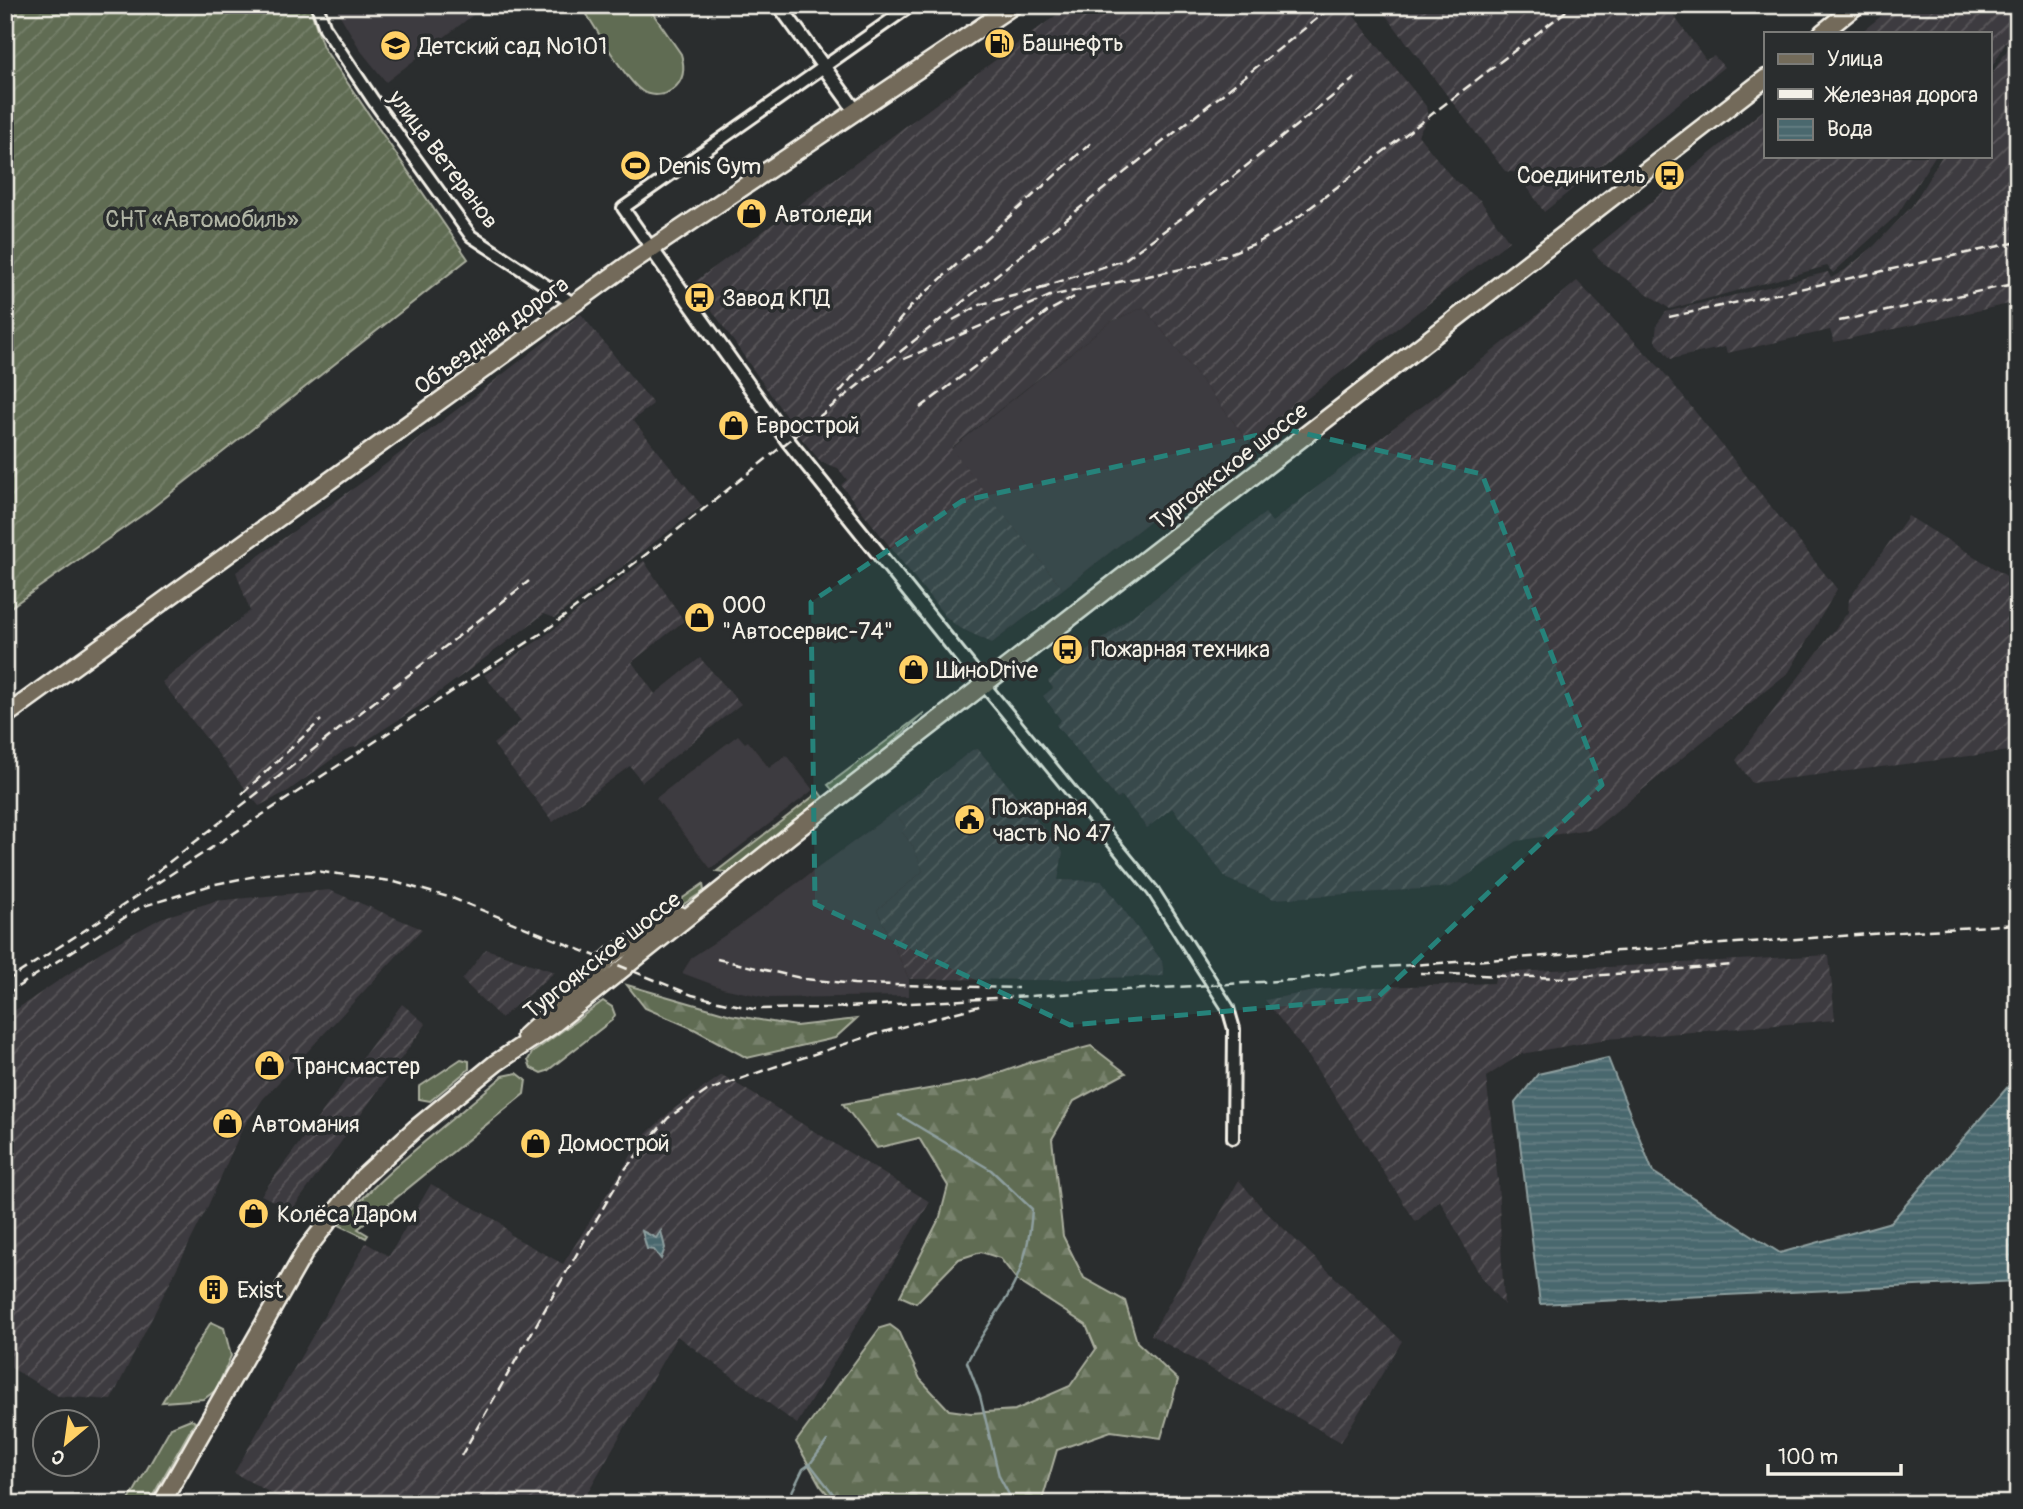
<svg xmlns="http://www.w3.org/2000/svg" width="2023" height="1509" font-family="Pangolin,sans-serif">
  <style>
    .built { fill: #3d3a3f }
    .industrial { fill: url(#industrial-furrows) }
    .grass { fill: #606c53; stroke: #aaae9e; stroke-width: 2 }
    .forest { fill: url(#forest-firs); stroke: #aaae9e; stroke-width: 2 }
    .garden { fill: url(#garden-furrows); stroke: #aaae9e; stroke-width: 2 }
    .water { fill: url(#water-rules); stroke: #8e9f9f; stroke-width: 2 }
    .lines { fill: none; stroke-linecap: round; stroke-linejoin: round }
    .stream { stroke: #8e9f9f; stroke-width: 2.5 }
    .minor-casing { stroke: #f4f1e8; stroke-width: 16 }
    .tertiary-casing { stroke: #f4f1e8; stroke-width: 18 }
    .primary-casing { stroke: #f4f1e8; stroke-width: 21 }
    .minor { stroke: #2a2d2e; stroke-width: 10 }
    .tertiary { stroke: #2a2d2e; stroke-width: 12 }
    .primary { stroke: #736b5a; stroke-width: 16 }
    .rail { stroke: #f4f1e8; stroke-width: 2.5; stroke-dasharray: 10 5; stroke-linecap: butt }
    .marked { fill: #26827a; fill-opacity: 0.2; stroke: #26827a; stroke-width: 5; stroke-dasharray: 14 9; stroke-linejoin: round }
    .labels { text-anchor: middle; stroke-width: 7; stroke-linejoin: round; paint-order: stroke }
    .poi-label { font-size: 23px; fill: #f4f1e8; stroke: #2a2d2e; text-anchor: start }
    .street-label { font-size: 23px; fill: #f4f1e8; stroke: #2a2d2e }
    .park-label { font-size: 23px; fill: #b1b5a5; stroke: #2a2d2e }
  </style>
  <defs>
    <pattern id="industrial-furrows" width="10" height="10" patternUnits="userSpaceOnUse" patternTransform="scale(1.75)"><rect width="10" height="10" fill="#3d3a3f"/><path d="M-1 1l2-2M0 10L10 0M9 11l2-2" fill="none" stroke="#5a575b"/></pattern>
    <pattern id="forest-firs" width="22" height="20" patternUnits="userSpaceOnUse" patternTransform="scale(1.75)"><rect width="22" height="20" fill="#606c53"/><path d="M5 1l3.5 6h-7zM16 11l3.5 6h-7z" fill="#77816c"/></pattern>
    <pattern id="garden-furrows" width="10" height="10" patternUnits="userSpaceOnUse" patternTransform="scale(1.75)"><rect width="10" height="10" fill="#606c53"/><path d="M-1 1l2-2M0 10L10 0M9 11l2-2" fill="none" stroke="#77816c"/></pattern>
    <pattern id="water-rules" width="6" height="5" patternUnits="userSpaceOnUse" patternTransform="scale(1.75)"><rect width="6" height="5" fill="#4a686e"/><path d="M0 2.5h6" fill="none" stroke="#657e83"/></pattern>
  </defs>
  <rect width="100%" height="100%" fill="#2a2d2e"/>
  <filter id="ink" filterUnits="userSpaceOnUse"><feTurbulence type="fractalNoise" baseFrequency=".0143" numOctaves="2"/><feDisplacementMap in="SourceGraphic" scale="14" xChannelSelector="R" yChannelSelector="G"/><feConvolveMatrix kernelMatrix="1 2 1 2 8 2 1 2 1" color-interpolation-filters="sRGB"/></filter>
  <g filter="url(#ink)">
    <g class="built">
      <path d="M334,5H486L386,82L361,51Z"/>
      <path d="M1144,307L1250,443L1063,589L951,449L1110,322Z"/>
      <path d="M738,735L745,743L748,741L769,768L786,755L813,790L711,869L656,798Z"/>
      <path d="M894,812L907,828L902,832L913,846L923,871L877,910L909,979V996L769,998L722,988L682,973L692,957L736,928Z"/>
    </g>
    <g class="industrial">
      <path d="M1070,5H1345L1426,106L1428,118L1418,135L1453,179L1480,200L1509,241L1250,443L1144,307L1110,322L951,448L1063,589L992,643L958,627L945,616L841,485L847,480L838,468L821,462L801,438L693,283Z"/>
      <path d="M1378,5H1666L1706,60L1714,56L1724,67L1544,212L1518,173L1505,171Z"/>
      <path d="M1895,5H2018V30L2014,29L1990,70V33H1860Z"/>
      <path d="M2018,33V302L1834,342L1830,330L1727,353L1725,347L1671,359L1655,341L1657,324L1666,312L1828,272L1831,278L1845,270L1874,246L1912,206L1942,156H1990V77Z"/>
      <path d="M1766,108V156H1935L1897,215L1833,273L1827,266L1670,309L1604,264L1592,250Z"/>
      <path d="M1577,281L1661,369L1837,589L1789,672L1595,828L1517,841L1451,887L1274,899L1227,879L1172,808L1147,828L1122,796L1117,799L1056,725L1061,720L1043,696L1053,688L1048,681L1265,513L1272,522L1516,333Z"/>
      <path d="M581,314L653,404L633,420L702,506L555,618L544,614L429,700L358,746L345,750L288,791L259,806L162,682L250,611L236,572L361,483Z"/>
      <path d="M1908,516L2018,583V750L1752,783L1736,760L1848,612L1849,599Z"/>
      <path d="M644,561L684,621L632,662L655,694L700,658L741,704L642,782L630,766L553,822L493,744L521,721L484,675L542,638Z"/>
      <path d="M978,749L1063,852L1058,880L1102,881L1162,961L1164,976L1046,980L909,979L877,910L923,871L913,846L902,832L906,827L894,812L972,750Z"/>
      <path d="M329,890L422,929L263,1099L242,1129L208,1206L111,1400L58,1396L5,1364V1017L102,951L161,918L215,901Z"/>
      <path d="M486,949L555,972L501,1018L462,980Z"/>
      <path d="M1829,955L1835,1020L1607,1039L1521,1054L1486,1077L1498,1181L1504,1305L1482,1279L1440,1200L1416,1222L1307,1054L1265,1000L1326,989L1494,983L1496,973Z"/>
      <path d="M402,1004L426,1024L292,1210L261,1195Z"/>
      <path d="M722,1075L930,1202L797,1424L677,1336L581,1504H291L234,1473L366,1243L389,1256L431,1184L501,1223L512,1236L563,1264L642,1138L672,1110Z"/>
      <path d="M1239,1180L1263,1209L1402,1341L1341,1442L1151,1335Z"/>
    </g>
    <g class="grass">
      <path d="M581,5H647L681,54C685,67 685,80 673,89C665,96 651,97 642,91C626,81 593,24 581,5Z"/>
      <path d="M925,712L870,764L834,792L828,785Z"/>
      <path d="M819,792L825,800L732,873L717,871Z"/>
      <path d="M703,884L704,891L642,931L637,930Z"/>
      <path d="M603,1001L612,1007L615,1015L612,1020L547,1071L541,1073L531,1068L528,1060L532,1053Z"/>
      <path d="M461,1059L469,1061V1069L430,1101L419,1099V1087Z"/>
      <path d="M517,1073L526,1080L524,1094L358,1229L368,1235L366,1238L339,1225C387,1167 447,1125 503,1076Z"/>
      <path d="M211,1322L224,1328L231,1356L216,1390L204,1399L162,1402Z"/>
      <path d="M191,1419L195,1422L148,1504H127L171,1427Z"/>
    </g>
    <g class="forest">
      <path d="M627,985L731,1015L796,1026L856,1019L835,1038L747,1058L694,1029L645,1008Z"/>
      <path d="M1091,1046L1126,1073L1074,1101L1052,1139L1063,1236L1084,1278L1125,1301L1137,1342L1178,1380L1161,1438L1111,1431L1057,1450L1041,1504H836L820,1485L796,1442L880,1328L890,1325L898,1331L920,1379L949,1410L971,1413L1015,1410L1070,1386L1096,1349L1086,1325L1018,1281L1000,1258L981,1252L959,1259L916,1303L900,1296L940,1217L948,1186L919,1138L877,1148L843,1104L980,1080L1031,1062Z"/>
    </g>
    <path class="garden" d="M5,5H309L323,47L468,259L148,511L5,611Z"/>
    <g class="water">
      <path d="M1608,1058L1653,1172L1780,1253L1891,1222L2018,1075V1281L1540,1304L1515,1103L1538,1074Z"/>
      <path d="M642,1231L656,1238L661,1231L665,1248L661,1259L654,1250L647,1249Z"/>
    </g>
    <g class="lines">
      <g class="stream">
        <path d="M899,1115L991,1170L1032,1209C1030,1241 1022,1275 1004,1302C991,1322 978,1340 967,1362L980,1396L999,1476L1014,1504"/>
        <path d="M827,1441L810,1464L841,1504"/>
        <path d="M786,1504L803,1469L810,1464"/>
      </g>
      <defs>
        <g id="minor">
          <path d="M317,5L325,28L373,100L471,236L574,304"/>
          <path d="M651,248L623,208L912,5"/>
          <path d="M984,685L1153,891L1228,1008L1234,1029L1233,1138"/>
        </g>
        <g id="tertiary">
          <path d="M779,5L855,110"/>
          <path d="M651,248L788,441L984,685"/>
        </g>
        <g id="primary">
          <path d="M1822,33L1857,5"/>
          <path d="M5,716L633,261L1014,5"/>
          <path d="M525,1036L615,953L680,915"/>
          <path d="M161,1504L306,1250L363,1177L415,1129L496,1063L551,1026L799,828L1766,78"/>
        </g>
      </defs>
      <use href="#minor" class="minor-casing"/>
      <use href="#tertiary" class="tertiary-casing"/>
      <use href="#primary" class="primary-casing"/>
      <use href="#minor" class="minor"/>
      <use href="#tertiary" class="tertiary"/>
      <use href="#primary" class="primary"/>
      <g class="rail">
        <path d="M1040,288L1124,260L1183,217L1355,78"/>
        <path d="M1669,317L2018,242"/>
        <path d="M953,320L982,304L1048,287"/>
        <path d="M1839,321L2018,283"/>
        <path d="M904,359L1050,296L1197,266L1259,242L1289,224L1574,5"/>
        <path d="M839,393L912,305L1092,142"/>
        <path d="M920,408L1047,312L1078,295"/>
        <path d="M242,794L321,720"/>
        <path d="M145,881L529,581"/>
        <path d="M717,959L805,979L854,984L1018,988"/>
        <path d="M1420,973L1563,978L1734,965"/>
        <path d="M5,982L545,631L661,543L1334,5"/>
        <path d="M5,995L141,907L215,884L266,874L315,871L391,881L452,898L692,995L753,1009L830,1008L1294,980L1368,968L2018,924"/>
        <path d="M461,1456L626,1168L668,1118L707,1091L765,1070L876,1034L983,1005"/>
      </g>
    </g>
  </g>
  <path class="marked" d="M1285,429L1482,474L1602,785L1377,998L1070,1025L815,904L811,602L962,501Z"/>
  <defs>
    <symbol id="fuel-disc" viewBox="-11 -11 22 22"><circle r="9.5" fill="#ffd166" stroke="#2a2d2e"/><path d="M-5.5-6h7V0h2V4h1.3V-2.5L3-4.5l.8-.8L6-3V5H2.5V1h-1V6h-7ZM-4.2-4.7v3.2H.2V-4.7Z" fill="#111"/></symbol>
    <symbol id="school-disc" viewBox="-11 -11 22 22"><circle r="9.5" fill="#ffd166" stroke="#2a2d2e"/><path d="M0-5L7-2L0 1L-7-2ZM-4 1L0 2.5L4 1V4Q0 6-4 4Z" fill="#111"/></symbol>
    <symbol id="stadium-disc" viewBox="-11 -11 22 22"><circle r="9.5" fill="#ffd166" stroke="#2a2d2e"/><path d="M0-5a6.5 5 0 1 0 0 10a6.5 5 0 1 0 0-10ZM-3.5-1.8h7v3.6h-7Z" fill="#111"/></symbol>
    <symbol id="bus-disc" viewBox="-11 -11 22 22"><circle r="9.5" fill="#ffd166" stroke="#2a2d2e"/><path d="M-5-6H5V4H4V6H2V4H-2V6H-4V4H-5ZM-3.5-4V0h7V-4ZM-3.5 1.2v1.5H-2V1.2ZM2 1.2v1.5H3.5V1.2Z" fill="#111"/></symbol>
    <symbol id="shop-disc" viewBox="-11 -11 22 22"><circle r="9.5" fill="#ffd166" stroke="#2a2d2e"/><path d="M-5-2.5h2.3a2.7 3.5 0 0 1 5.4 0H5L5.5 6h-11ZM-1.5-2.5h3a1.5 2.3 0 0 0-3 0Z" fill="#111"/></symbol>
    <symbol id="civic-disc" viewBox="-11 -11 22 22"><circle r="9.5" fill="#ffd166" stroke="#2a2d2e"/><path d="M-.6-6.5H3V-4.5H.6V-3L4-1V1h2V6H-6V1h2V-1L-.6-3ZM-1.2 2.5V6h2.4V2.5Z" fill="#111"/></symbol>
    <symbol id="building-disc" viewBox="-11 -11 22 22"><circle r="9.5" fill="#ffd166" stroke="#2a2d2e"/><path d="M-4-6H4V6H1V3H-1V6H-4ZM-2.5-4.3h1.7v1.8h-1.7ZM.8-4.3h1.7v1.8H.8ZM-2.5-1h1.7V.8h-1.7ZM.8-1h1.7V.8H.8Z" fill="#111"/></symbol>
  </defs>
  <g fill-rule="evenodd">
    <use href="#fuel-disc" x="982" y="26" width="35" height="35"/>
    <use href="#school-disc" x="378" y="28" width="35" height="35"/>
    <use href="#stadium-disc" x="618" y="148" width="35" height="35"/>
    <use href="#bus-disc" x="1652" y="158" width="35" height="35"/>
    <use href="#shop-disc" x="734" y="196" width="35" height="35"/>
    <use href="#bus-disc" x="682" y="280" width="35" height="35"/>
    <use href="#shop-disc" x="716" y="408" width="35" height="35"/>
    <use href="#shop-disc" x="682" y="600" width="35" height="35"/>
    <use href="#bus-disc" x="1050" y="632" width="35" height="35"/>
    <use href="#shop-disc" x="896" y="652" width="35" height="35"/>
    <use href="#civic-disc" x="952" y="802" width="35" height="35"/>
    <use href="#shop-disc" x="252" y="1048" width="35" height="35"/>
    <use href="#shop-disc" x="210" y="1106" width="35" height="35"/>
    <use href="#shop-disc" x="518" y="1126" width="35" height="35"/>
    <use href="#shop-disc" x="236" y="1196" width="35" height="35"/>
    <use href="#building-disc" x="196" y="1272" width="35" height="35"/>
  </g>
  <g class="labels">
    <g class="poi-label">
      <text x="1022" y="51">Башнефть</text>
      <text x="418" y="54">Детский сад №101</text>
      <text x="658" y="174">Denis Gym</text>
      <text x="1646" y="183" text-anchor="end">Соединитель</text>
      <text x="774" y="222">Автоледи</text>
      <text x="722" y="306">Завод КПД</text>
      <text x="756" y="433">Еврострой</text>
      <text x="722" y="613">ООО<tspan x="722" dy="26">"Автосервис-74"</tspan></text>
      <text x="1091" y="657">Пожарная техника</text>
      <text x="936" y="678">ШиноDrive</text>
      <text x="992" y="815">Пожарная<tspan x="992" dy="26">часть № 47</tspan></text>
      <text x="292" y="1074">Трансмастер</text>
      <text x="251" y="1132">Автомания</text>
      <text x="559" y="1151">Домострой</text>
      <text x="277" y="1222">Колёса Даром</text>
      <text x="237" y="1298">Exist</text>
    </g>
    <g class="street-label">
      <text transform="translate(444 159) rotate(53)" y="8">улица Ветеранов</text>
      <text transform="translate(491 335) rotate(-36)" y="8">Объездная дорога</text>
      <text transform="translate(1229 466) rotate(-38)" y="8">Тургоякское шоссе</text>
      <text transform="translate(602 955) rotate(-38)" y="8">Тургоякское шоссе</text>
    </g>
    <g class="park-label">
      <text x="202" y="227">СНТ «Автомобиль»</text>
    </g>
  </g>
  <rect width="2023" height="1509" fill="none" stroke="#2a2d2e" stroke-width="28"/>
  <rect x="14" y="14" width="1995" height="1481" fill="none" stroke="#f4f1e8" stroke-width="2.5" filter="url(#ink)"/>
  <rect x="1764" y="32" width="228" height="126" fill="#2a2d2e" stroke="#7b7b78" stroke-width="2"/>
  <rect x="1778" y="54" width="35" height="10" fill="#736b5a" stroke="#7b7b78" stroke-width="2"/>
  <text x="1827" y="66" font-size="21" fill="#f4f1e8">Улица</text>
  <rect x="1778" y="89" width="35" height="10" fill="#f4f1e8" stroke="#7b7b78" stroke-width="2"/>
  <text x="1827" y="102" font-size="21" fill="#f4f1e8">Железная дорога</text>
  <rect x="1778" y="119" width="35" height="21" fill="url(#water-rules)" stroke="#7b7b78" stroke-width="2"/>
  <text x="1827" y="136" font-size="21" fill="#f4f1e8">Вода</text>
  <g transform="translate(66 1443) rotate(209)"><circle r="33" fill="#2a2d2e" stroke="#7b7b78" stroke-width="2"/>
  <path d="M0-5L12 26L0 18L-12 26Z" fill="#ffd166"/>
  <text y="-10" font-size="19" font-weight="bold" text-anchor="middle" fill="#f4f1e8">С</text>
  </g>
  <path d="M1768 1464v10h133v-10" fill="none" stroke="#f4f1e8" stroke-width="3.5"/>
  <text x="1778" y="1464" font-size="21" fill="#f4f1e8" stroke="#2a2d2e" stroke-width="5" paint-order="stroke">100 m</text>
</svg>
